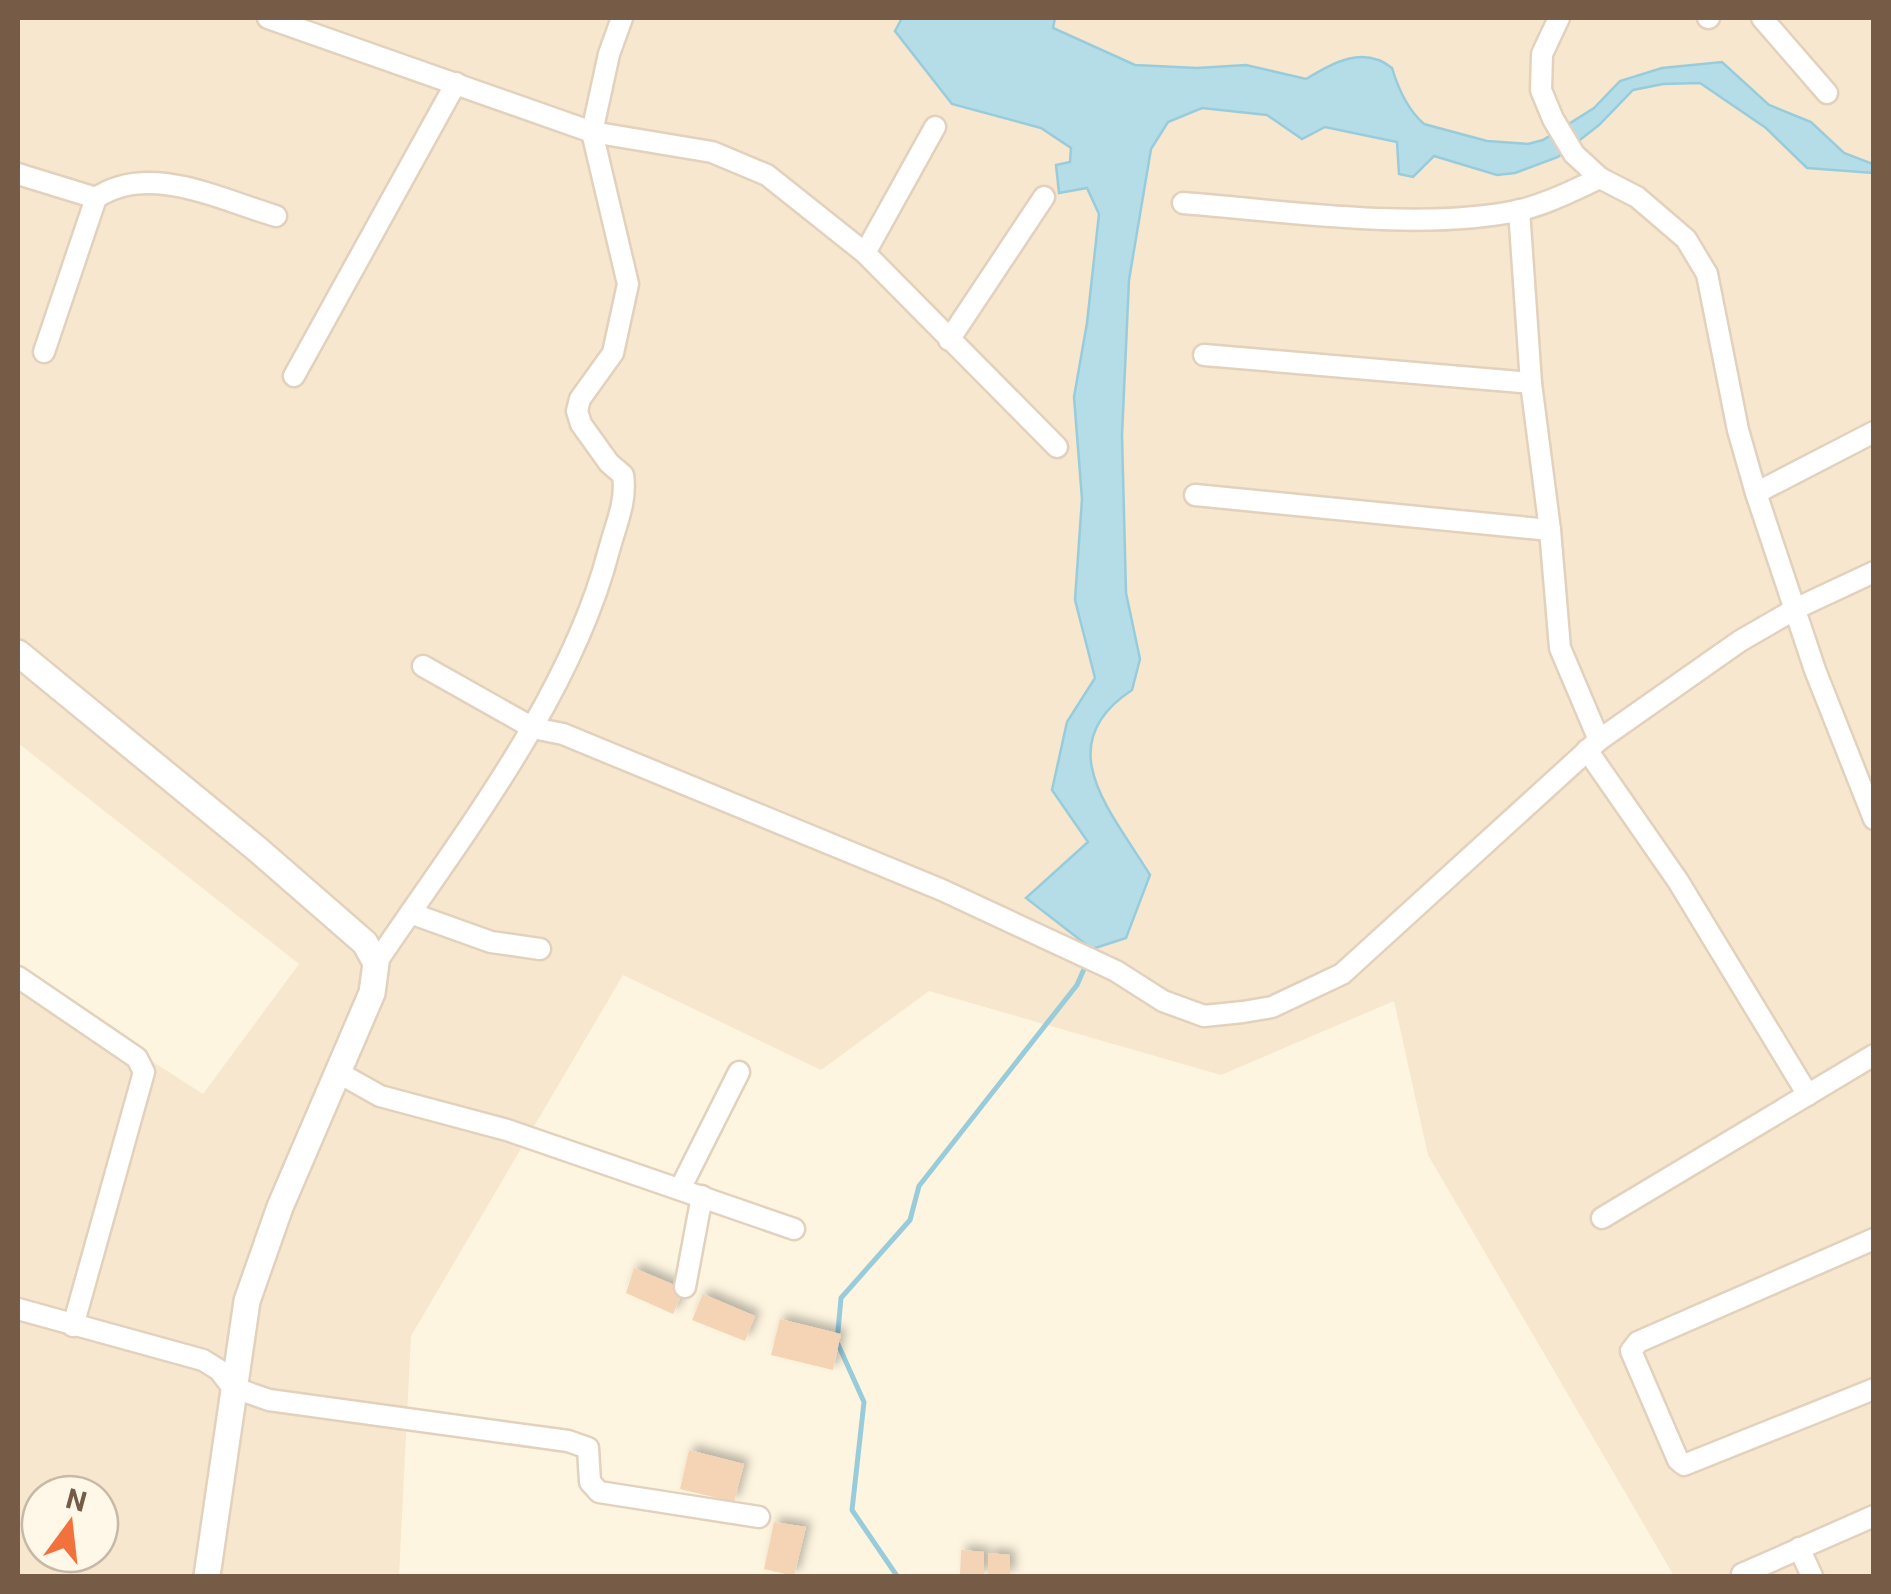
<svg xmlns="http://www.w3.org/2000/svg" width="1891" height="1594" font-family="Roboto,sans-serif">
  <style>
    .residential { fill: #f6e7ce; fill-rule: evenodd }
    .water { fill: #b4dde8; stroke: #99ccdb; stroke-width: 2.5 }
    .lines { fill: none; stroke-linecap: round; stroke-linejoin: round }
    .stream { stroke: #99ccdb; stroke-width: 5 }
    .building { fill: #f5d4b6; filter: url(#shadow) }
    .minor-casing { stroke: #e2d1bc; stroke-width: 25 }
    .tertiary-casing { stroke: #e2d1bc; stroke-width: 30 }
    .minor { stroke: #fff; stroke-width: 20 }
    .tertiary { stroke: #fff; stroke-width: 25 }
  </style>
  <defs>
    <filter id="shadow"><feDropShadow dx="5.5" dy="-5.5" stdDeviation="5" flood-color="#0004"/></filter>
  </defs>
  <rect width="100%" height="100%" fill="#fef5e0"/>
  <path class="residential" d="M18,18H1873V1576H1674L1428,1155L1394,1001L1221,1075L929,991L821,1070L623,975L411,1336L399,1576H18V975L203,1094L299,964L18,743ZM40,1494H100V1554H40Z"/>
  <path class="water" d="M902,18H1055L1053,28L1135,65L1197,68L1246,65L1306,79C1333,63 1363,45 1392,68C1398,88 1408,110 1424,124L1487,141L1528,144L1543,140L1594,108L1620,81L1662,68L1722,62L1769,105L1811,122L1844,153L1873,164V173L1807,168L1766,128L1700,83L1663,84L1633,90L1599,125L1558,157L1515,173L1497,175L1434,156L1413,177L1399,174L1397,142L1325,127L1302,139L1267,115L1202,108L1168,122L1151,149L1129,280L1122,435L1126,593L1140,659L1132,690C1048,745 1111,811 1150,875L1126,938L1092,949L1026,898L1088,842L1052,790L1067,722L1095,678L1075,600L1082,499L1074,397L1087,323L1099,214L1087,188L1059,193L1056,165L1070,162L1071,148L1041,128L952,104L895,31Z"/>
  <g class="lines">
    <path class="stream" d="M897,1576L852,1510L864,1402L837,1342L841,1298L910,1220L919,1186L1077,985L1084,969"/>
  </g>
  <g class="building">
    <path d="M634,1268L684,1289L673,1314L626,1293Z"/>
    <path d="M703,1294L755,1316L745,1341L692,1320Z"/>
    <path d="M780,1319L841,1334L833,1370L771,1355Z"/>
    <path d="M689,1450L744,1464L734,1502L680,1489Z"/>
    <path d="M774,1522L806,1527L794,1576L764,1569Z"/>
    <path d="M961,1550L984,1552V1576H960Z"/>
    <path d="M988,1553L1010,1555V1576H988Z"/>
  </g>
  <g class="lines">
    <defs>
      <g id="minor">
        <path d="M268,18L592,132L712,152L767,175L865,253L1057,447"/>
        <path d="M1559,18L1542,54L1541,90L1553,119L1574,154L1600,178L1637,197L1686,239L1707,274L1738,430L1756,493L1815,670L1874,819"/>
        <path d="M1708,18H1709"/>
        <path d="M1762,18L1827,93"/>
        <path d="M18,174L96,198"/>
        <path d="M1183,203C1285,211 1422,232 1521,210C1549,203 1574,190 1600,178"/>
        <path d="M1519,210L1531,383L1550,530L1560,648L1599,740"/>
        <path d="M865,253L935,127"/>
        <path d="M949,340L1044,197"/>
        <path d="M44,352L96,198C149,162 221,200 276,216"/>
        <path d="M1204,355L1531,383"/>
        <path d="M294,376L456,83"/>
        <path d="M1756,493L1874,432"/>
        <path d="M1195,495L1550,530"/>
        <path d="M423,666L533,728L563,734L942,890L1116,971L1163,1001L1204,1016L1243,1012L1272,1007L1342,974L1599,740L1740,641L1797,608L1874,572"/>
        <path d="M1587,750L1678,881L1808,1095"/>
        <path d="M410,913L491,942L540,949"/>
        <path d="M376,963C461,837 571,697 609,550C616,524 627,501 623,475L609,463L581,424L577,411L580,399L613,353L628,284L592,132L609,54L622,18"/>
        <path d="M18,977L137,1058L144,1072L73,1326"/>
        <path d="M339,1073L380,1096L507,1130L794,1229"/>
        <path d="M681,1187L739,1072"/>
        <path d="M1602,1218L1874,1055"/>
        <path d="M1874,1239L1638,1342L1631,1351L1678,1460L1684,1465L1874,1389"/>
        <path d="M685,1287L702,1196"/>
        <path d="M18,1309L203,1360L219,1370L232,1387L269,1400L568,1441L588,1448L590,1482L599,1492L759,1517"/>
        <path d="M1799,1548L1812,1576"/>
        <path d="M1742,1574L1874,1516"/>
      </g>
      <path id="tertiary" d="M18,653L257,849L365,943L376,963L372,993L280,1207L247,1301L207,1576"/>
    </defs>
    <use href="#minor" class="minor-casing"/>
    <use href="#tertiary" class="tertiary-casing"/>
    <use href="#minor" class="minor"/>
    <use href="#tertiary" class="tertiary"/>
  </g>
  <rect width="1891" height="1594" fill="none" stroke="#765b46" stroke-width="40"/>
  <g transform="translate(70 1524) rotate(15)"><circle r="48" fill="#fff8e8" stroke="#c8b9a7" stroke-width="2.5"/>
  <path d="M0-8L18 38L0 25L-18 38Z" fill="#f1723c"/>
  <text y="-15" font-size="28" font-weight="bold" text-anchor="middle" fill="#765b46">N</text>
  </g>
</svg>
